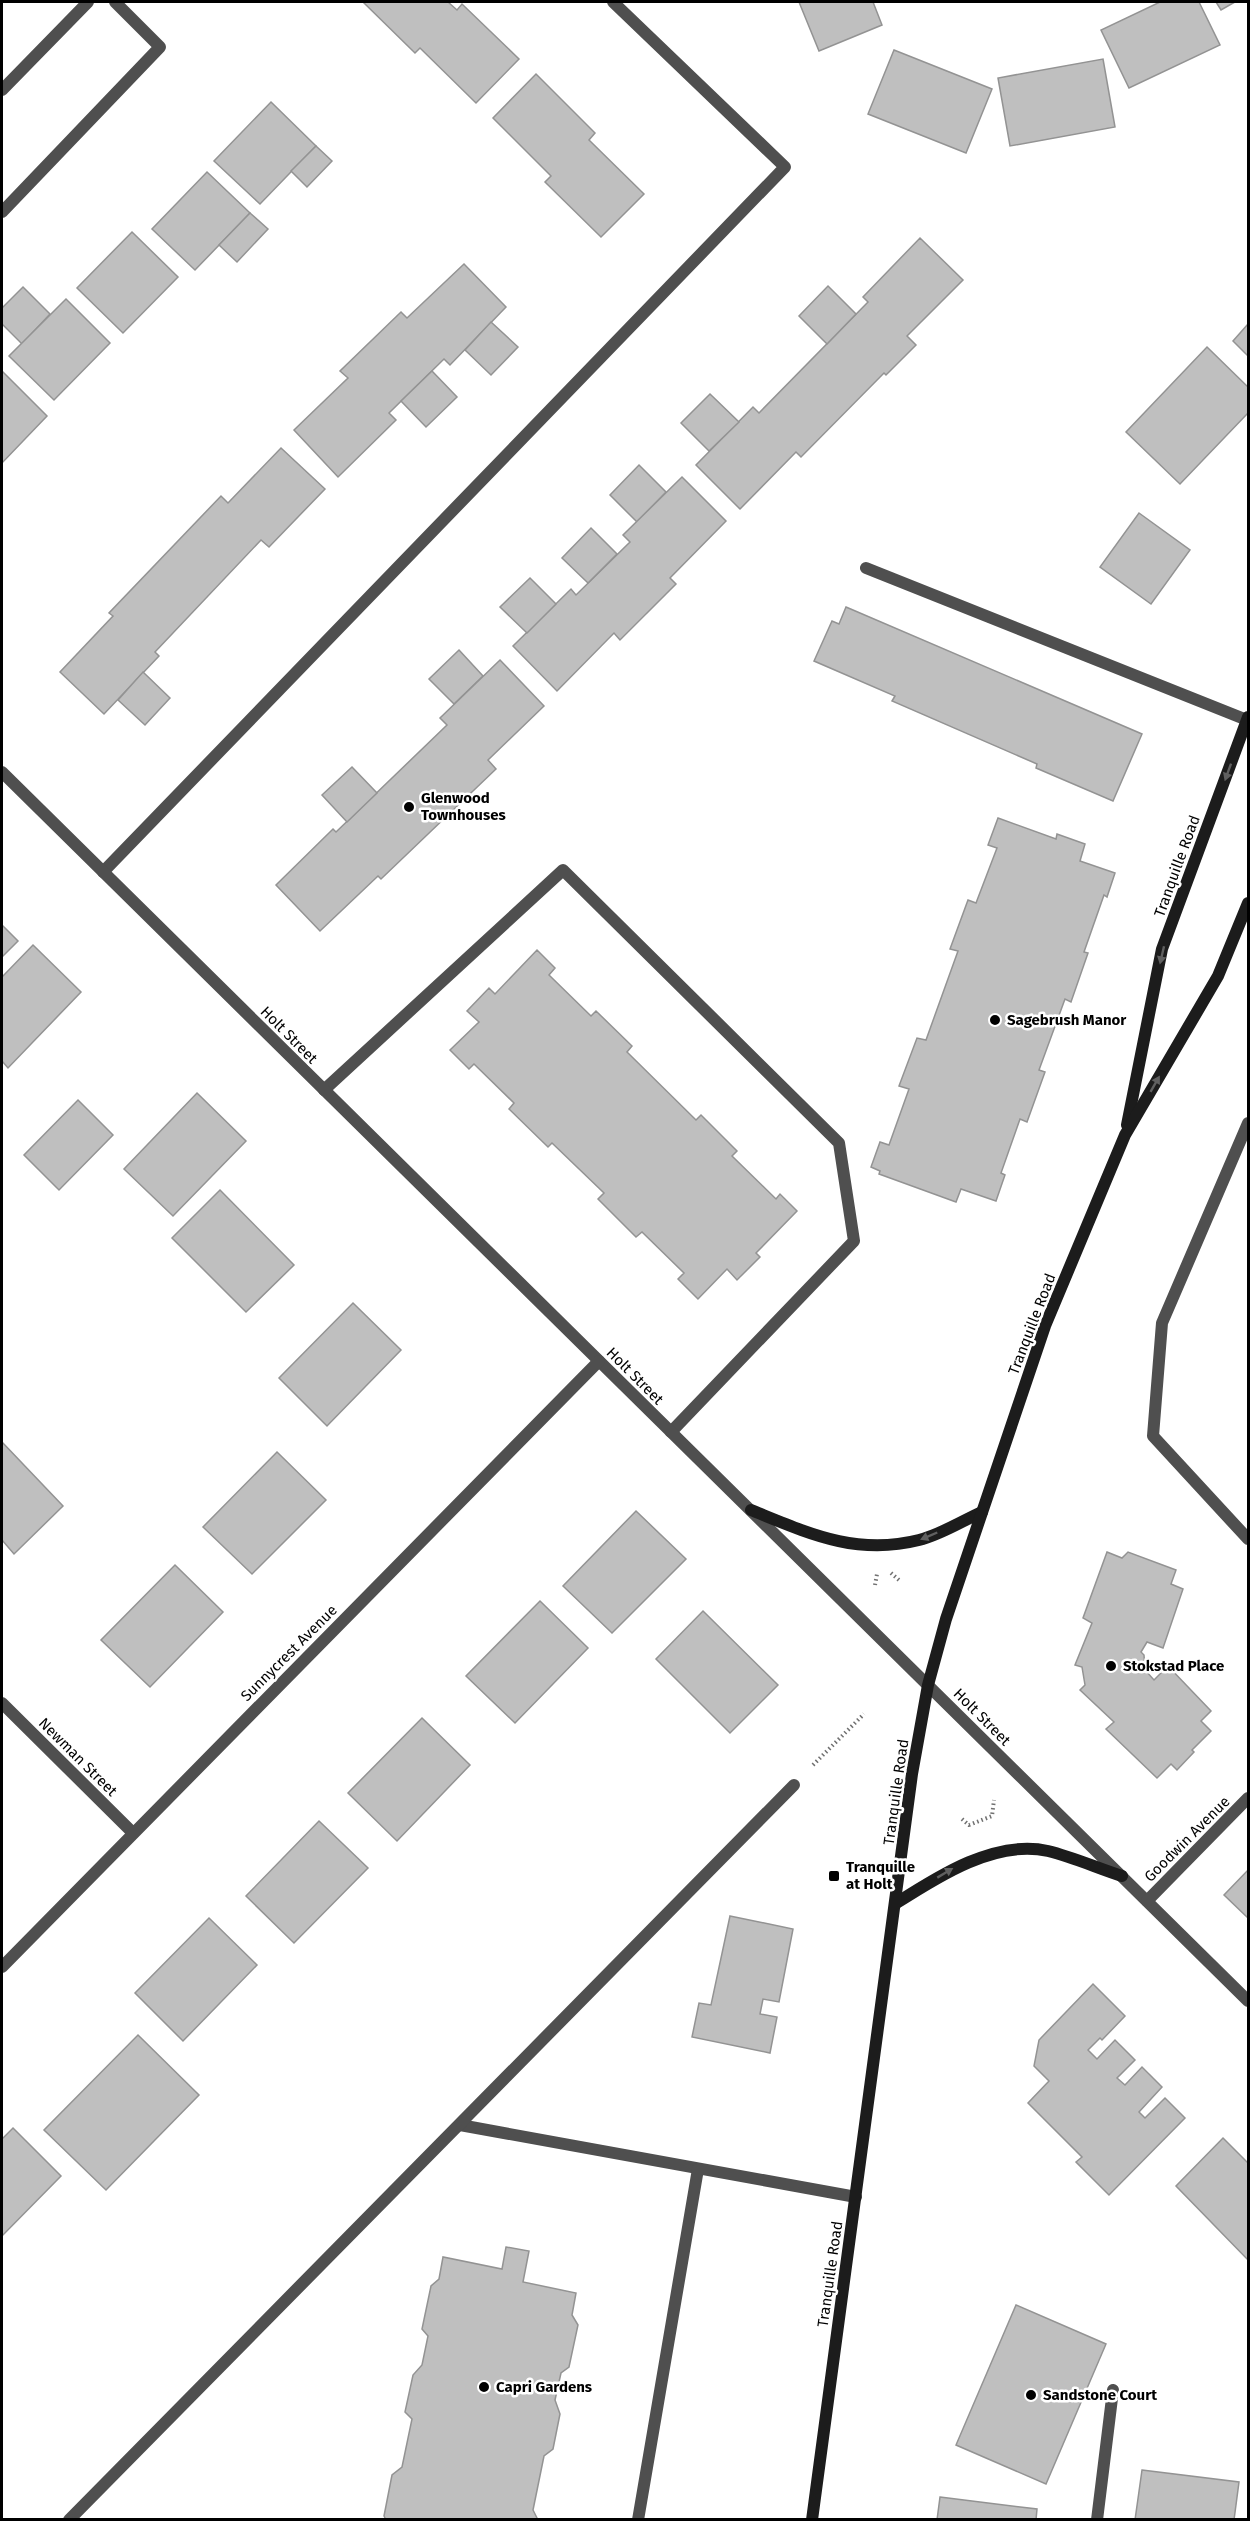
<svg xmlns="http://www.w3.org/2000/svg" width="1250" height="2521" font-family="'Fira Sans',sans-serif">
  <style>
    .building { fill: #bfbfbf; stroke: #939393; stroke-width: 1.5 }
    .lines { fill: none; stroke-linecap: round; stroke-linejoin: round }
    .path { stroke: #717171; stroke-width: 4; stroke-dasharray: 1.5 3; stroke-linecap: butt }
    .service { stroke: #4f4f4f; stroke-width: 12 }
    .minor { stroke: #4f4f4f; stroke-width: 12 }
    .secondary { stroke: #1c1c1c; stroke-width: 12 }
    .oneway { fill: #606060 }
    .poi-dot { fill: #000; stroke: #fff; stroke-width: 2 }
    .labels { text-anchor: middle; stroke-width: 5; stroke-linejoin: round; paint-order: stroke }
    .poi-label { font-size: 15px; font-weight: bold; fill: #000; stroke: #fff; text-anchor: start }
    .street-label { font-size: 15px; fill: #000; stroke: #fff }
  </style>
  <rect width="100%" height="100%" fill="#fff"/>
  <g class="building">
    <path d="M363,2H448L457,10L462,4L519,59L476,103L420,48L415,53Z"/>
    <path d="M799,2H873L882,25L819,51Z"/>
    <path d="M1160,2H1199L1220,45L1129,88L1101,30Z"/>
    <path d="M1216,2H1235L1221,10Z"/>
    <path d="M894,50L992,89L966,153L868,114Z"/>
    <path d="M1103,59L1115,127L1010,146L998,78Z"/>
    <path d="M536,74L595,133L589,140L644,194L601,237L545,182L551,176L493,118Z"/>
    <path d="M271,102L316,146L260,204L214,161Z"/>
    <path d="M316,146L332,161L307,187L291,171Z"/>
    <path d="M207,172L250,213L195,270L152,229Z"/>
    <path d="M250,213L268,229L237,262L219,245Z"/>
    <path d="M132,232L178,277L123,333L77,288Z"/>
    <path d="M920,238L963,280L907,336L916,345L886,375L884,373L801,457L796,452L740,509L696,465L753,407L759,413L868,302L863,297Z"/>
    <path d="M464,264L506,307L450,365L444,359L389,413L396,420L338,477L294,430L348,378L340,371L401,312L407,318Z"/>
    <path d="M828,286L856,314L827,344L799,316Z"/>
    <path d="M23,287L50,314L22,344L2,324V308Z"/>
    <path d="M66,299L110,343L54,400L9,356Z"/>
    <path d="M491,322L518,347L491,375L465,350Z"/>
    <path d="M1248,324V356L1233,341Z"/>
    <path d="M1207,347L1248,387V413L1180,484L1126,432Z"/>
    <path d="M432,371L457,397L426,427L401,401Z"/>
    <path d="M3,372L47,416L2,463V374Z"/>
    <path d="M710,394L739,422L709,451L681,423Z"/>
    <path d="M281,448L325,489L269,547L261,540L155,652L159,656L104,714L60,672L113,616L109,613L221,496L228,503Z"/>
    <path d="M639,465L666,492L637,522L610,495Z"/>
    <path d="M682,477L726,521L670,578L676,584L620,640L614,633L557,691L513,646L571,589L576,595L630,542L623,535Z"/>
    <path d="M1139,513L1190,550L1151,604L1100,567Z"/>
    <path d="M591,528L617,554L588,583L562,558Z"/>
    <path d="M530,578L556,604L527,633L500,607Z"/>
    <path d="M846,607L1142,734L1113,801L1036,768L1037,764L892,701L895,696L814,661L832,621L839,624Z"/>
    <path d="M459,650L483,676L454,704L429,679Z"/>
    <path d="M500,660L544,706L488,760L496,769L381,879L378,876L320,931L276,885L333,829L336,832L447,725L440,718Z"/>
    <path d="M143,672L170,698L145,725L118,700Z"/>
    <path d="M352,767L377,793L347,822L322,795Z"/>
    <path d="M998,818L1056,839L1057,834L1085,844L1080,861L1115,873L1107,897L1104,895L1084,952L1088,953L1071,1002L1065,999L1039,1070L1045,1072L1027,1122L1020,1119L1001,1173L1005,1175L996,1201L961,1189L956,1202L879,1174L880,1171L871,1167L880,1142L889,1145L909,1089L899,1086L917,1038L926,1040L958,951L950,949L968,900L976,903L997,848L988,845Z"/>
    <path d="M2,925L18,941L2,957Z"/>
    <path d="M33,945L81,992L8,1068L2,1061V977Z"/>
    <path d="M537,950L555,968L549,975L591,1016L596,1011L632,1046L627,1052L696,1120L701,1115L737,1151L732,1156L776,1199L780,1194L797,1211L756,1253L760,1257L737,1280L727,1269L698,1299L678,1279L684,1273L642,1232L636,1237L598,1199L604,1193L552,1143L548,1147L509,1109L514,1103L474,1064L469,1069L450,1050L479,1022L467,1011L489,988L495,994Z"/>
    <path d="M197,1093L246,1141L173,1216L124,1169Z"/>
    <path d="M78,1100L113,1135L59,1190L24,1155Z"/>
    <path d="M220,1190L294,1265L246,1312L172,1238Z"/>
    <path d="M353,1303L401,1350L327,1426L279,1378Z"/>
    <path d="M2,1442L63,1506L14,1554L2,1540Z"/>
    <path d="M277,1452L326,1500L252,1574L203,1527Z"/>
    <path d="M636,1511L686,1559L612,1633L563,1586Z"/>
    <path d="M1107,1552L1122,1558L1128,1552L1176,1570L1171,1584L1183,1589L1163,1648L1147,1642L1141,1652L1144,1655L1145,1670L1154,1680L1168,1666L1211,1711L1201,1721L1211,1731L1192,1750L1194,1752L1177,1770L1171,1764L1157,1778L1106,1729L1114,1722L1080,1690L1085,1685L1082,1667L1075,1665L1092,1623L1083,1618Z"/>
    <path d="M175,1565L223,1612L150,1687L101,1640Z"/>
    <path d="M540,1601L588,1648L515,1723L466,1676Z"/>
    <path d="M703,1611L778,1685L730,1733L656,1659Z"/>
    <path d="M422,1718L470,1765L397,1841L348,1793Z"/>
    <path d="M319,1821L368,1868L294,1943L246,1896Z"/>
    <path d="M1248,1870V1918L1224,1895Z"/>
    <path d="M730,1916L793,1929L779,2002L763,1999L760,2014L777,2017L770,2053L692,2037L699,2003L711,2005Z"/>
    <path d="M209,1918L257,1965L183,2041L135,1993Z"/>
    <path d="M1093,1984L1125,2016L1102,2040L1100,2038L1088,2050L1097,2059L1115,2040L1135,2060L1117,2078L1125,2085L1142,2067L1162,2087L1139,2112L1145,2118L1165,2098L1185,2118L1109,2195L1076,2162L1082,2157L1028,2103L1049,2081L1034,2066L1039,2040Z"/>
    <path d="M138,2035L199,2095L106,2190L44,2130Z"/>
    <path d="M13,2128L61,2176L2,2236V2139Z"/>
    <path d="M1223,2138L1248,2163V2260L1176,2186Z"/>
    <path d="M506,2247L529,2251L523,2282L576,2293L572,2315L578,2325L569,2367L561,2373L555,2400L560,2414L553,2449L544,2456L533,2510L538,2520H386L384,2516L392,2475L402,2467L412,2419L405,2412L413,2375L422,2365L428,2336L422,2329L431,2286L439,2279L443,2257L502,2269Z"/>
    <path d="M1016,2305L1106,2344L1046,2484L956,2445Z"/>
    <path d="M1142,2470L1239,2482L1234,2520H1135Z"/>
    <path d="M940,2497L1037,2509L1036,2520H937Z"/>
  </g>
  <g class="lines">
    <g class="path">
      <path d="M891,1573L899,1580"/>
      <path d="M875,1585L877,1574"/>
      <path d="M813,1765L864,1714"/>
      <path d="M962,1819L969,1825L992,1816L994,1800"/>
    </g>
    <g class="service">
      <path d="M2,212L160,47L115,2"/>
      <path d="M866,568L1247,720"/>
      <path d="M103,872L785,167L613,2"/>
      <path d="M324,1090L563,870L839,1143L854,1241L671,1432"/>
      <path d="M460,2125L856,2197"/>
      <path d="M69,2520L794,1785"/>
      <path d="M638,2520L698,2169"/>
      <path d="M1097,2520L1113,2390"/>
    </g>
    <g class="minor">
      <path d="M2,90L88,2"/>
      <path d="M2,772L1248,2001"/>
      <path d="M1248,1123L1162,1323L1153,1436L1248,1539"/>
      <path d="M2,1703L133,1833"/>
      <path d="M1147,1901L1248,1798"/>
      <path d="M2,1967L599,1361"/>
    </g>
    <g class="secondary">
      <path d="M1127,1125L1162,949L1248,717"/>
      <path d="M751,1510C808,1533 856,1556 919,1540C940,1535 962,1521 982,1512"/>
      <path d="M895,1904C937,1877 995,1839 1048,1851C1073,1857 1097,1868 1122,1876"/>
      <path d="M812,2520L912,1774L928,1685L946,1619L1045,1326L1125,1135L1218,976L1248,903"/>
    </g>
  </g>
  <defs><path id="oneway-solid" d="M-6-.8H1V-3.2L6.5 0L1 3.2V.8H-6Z" transform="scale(1.5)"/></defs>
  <g class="oneway">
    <use href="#oneway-solid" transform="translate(1228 772) rotate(110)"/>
    <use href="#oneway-solid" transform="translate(1162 955) rotate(103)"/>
    <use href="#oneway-solid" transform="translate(1155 1084) rotate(-60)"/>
    <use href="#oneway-solid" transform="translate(929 1536) rotate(157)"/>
    <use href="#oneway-solid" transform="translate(945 1873) rotate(-31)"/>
  </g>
  <g class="poi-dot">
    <circle cx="409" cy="807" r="6"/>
    <circle cx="995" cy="1020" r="6"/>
    <circle cx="1111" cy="1666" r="6"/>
    <rect x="828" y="1870" width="12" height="12" rx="3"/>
    <circle cx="484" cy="2387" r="6"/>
    <circle cx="1031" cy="2395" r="6"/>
  </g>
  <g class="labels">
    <g class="poi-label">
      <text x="421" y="803">Glenwood<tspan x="421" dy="17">Townhouses</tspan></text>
      <text x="1007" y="1025">Sagebrush Manor</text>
      <text x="1123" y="1671">Stokstad Place</text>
      <text x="846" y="1872">Tranquille<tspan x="846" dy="17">at Holt</tspan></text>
      <text x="496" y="2392">Capri Gardens</text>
      <text x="1043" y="2400">Sandstone Court</text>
    </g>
    <g class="street-label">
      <text transform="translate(1177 866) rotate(-70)" y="5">Tranquille Road</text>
      <text transform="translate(289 1035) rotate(45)" y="5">Holt Street</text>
      <text transform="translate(1032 1324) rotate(-69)" y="5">Tranquille Road</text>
      <text transform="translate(635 1376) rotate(45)" y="5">Holt Street</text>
      <text transform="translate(289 1653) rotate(-45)" y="5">Sunnycrest Avenue</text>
      <text transform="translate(982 1717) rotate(45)" y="5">Holt Street</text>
      <text transform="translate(78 1757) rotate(45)" y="5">Newman Street</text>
      <text transform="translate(896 1792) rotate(-82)" y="5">Tranquille Road</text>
      <text transform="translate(1187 1839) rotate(-45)" y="5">Goodwin Avenue</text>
      <text transform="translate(830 2274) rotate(-82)" y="5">Tranquille Road</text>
    </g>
  </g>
  <rect width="1250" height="2521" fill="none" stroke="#000000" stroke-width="6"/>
</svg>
